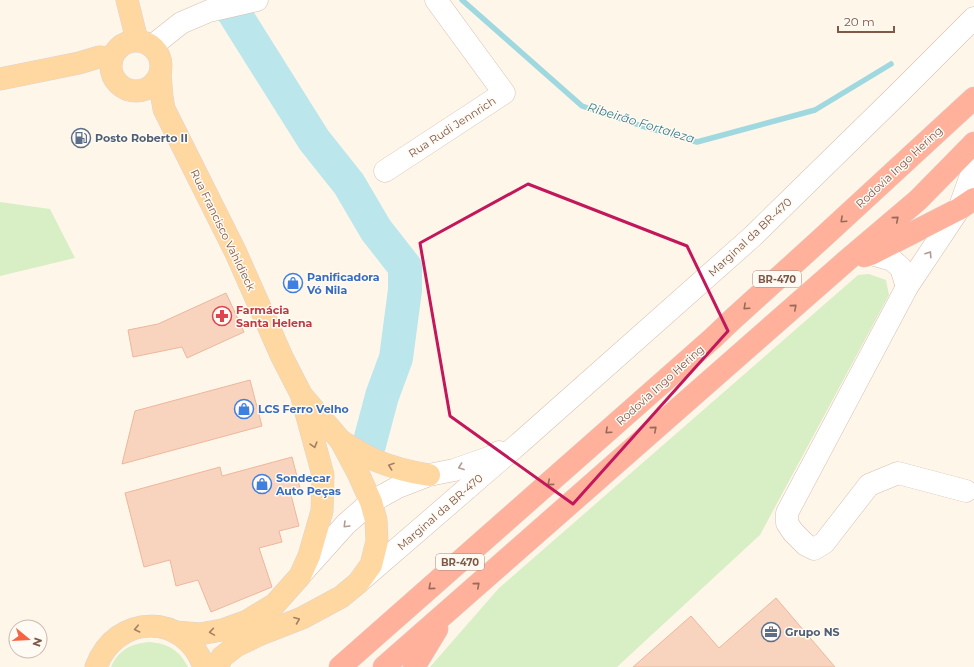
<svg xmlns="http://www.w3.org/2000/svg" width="974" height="667" font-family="Montserrat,sans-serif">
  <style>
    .green { fill: #d8efc5 }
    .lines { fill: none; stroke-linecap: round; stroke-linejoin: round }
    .stream { stroke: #9fd8df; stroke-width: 5.5 }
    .river { stroke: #bbe7ec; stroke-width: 34 }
    .building { fill: #f8d3be; stroke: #edb79c }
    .minor-casing { stroke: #d6bfaf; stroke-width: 23 }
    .major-casing { stroke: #ddd4cf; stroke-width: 23 }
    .highway-casing { stroke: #ddd4cf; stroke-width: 23 }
    .minor { stroke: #fff; stroke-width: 22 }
    .major { stroke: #ffd8a1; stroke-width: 22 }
    .highway { stroke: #ffb19b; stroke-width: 22 }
    .oneway { stroke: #986b59 }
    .oneway2 { stroke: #b29b91 }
    .oneway3 { stroke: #a57f63 }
    .marked { fill: none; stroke: #c2185b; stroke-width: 3; stroke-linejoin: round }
    .labels { text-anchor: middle; stroke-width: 3; stroke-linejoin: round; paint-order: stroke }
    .shield { fill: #fffaf3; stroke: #a5897b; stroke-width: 1 }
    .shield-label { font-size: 10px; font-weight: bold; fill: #7e5948 }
    .street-label { font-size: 11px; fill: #7e5948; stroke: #fffaf3 }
    .service-label { font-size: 11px; font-weight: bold; fill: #4e5e75; stroke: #fffaf3; text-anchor: start }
    .shop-label { font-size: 11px; font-weight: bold; fill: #366cbe; stroke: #fffaf3; text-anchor: start }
    .health-label { font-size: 11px; font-weight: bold; fill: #be3a42; stroke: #fffaf3; text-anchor: start }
    .water-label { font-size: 12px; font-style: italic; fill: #3a7b84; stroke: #fffaf3 }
  </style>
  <rect width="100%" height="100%" fill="#fff6ea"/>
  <g class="green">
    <path d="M0,202L50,209L75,258L0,276Z"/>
    <path d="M869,274L886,280L889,295L760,535L617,667H430L499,588L858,275Z"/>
    <path d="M150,642C169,644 179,650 188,667H111C118,650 132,643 150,642Z"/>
  </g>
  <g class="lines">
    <path class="stream" d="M462,0L582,106L642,126L697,142L815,110L891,64"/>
    <path class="river" d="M226,0L314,140L349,184L376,230L405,267V290L396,358L382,396L369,445"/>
  </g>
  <g class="building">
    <path d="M226,293L244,332L187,358L182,347L133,357L128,330L158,324Z"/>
    <path d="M250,380L262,426L122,464L135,411Z"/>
    <path d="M292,457L301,492L291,495L299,526L279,531L282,542L259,548L272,587L211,612L198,580L176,586L170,560L144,567L125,493L220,467L222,476Z"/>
    <path d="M776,598L835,667H633L691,616L719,648Z"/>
  </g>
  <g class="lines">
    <defs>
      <g id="minor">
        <path d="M152,46L181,23L209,11L257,0"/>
        <path d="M385,171L504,93L436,0"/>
        <path d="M871,254L892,260L901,268L907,287"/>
        <path d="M966,491L898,473L869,485L824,543L814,549L806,545L793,532L787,523V513L907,287L959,209L974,167"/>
        <path d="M302,573L346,524L371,502L398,487L429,475L454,470L491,457L499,452"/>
        <path d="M360,581L522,441L753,236L897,95L974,18"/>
      </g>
      <g id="major">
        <path d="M127,0L137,40"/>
        <circle cx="136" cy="66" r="25"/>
        <path d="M160,73L162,97L164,109L236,253L282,357L301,394L323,475L322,511L309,556L300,576L275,604L247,621L222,630L200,634L175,632"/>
        <path d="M0,79L79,63L99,57L112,58"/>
        <path d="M341,441C353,448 365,456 377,461C394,468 411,472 429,475"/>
        <path d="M96,667C116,613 185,612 204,667"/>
        <path d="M217,667L222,657L236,646L261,634L302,618L341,597L358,583L371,565L377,541L376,520L371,502L358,473L341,441L304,398"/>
      </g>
      <g id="highway">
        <path d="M864,256L871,254L959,209L974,199"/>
        <path d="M340,667L713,338L734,318L820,240L974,98"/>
        <path d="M384,667L845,262L918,200L974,143"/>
        <path d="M414,667L437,629"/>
      </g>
    </defs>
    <use href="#minor" class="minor-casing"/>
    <use href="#major" class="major-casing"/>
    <use href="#highway" class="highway-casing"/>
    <use href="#minor" class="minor"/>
    <use href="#major" class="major"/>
    <use href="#highway" class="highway"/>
  </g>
  <defs><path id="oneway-chevron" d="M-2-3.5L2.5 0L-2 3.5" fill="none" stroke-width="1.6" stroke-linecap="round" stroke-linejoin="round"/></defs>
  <g class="oneway">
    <use href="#oneway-chevron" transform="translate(896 219) rotate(-40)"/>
    <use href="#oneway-chevron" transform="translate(843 220) rotate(137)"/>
    <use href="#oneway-chevron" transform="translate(746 307) rotate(138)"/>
    <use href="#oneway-chevron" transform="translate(794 307) rotate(-41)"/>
    <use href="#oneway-chevron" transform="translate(654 429) rotate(-41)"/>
    <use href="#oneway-chevron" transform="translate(608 431) rotate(138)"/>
    <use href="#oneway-chevron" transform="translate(550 483) rotate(139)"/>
    <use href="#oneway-chevron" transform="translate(477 585) rotate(-41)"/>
    <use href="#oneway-chevron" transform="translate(431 587) rotate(139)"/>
  </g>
  <g class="oneway2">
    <use href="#oneway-chevron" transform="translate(929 254) rotate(-57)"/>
    <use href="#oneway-chevron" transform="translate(461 467) rotate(160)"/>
    <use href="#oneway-chevron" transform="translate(346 525) rotate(135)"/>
  </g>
  <g class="oneway3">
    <use href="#oneway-chevron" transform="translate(314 445) rotate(74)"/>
    <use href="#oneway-chevron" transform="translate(391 466) rotate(-161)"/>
    <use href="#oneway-chevron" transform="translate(297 620) rotate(-22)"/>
    <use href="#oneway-chevron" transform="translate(137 629) rotate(167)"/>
    <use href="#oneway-chevron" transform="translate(212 632) rotate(171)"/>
  </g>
  <path class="marked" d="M528,184L687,246L728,331L573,504L450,416L420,243Z"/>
  <defs>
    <symbol id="fuel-ring" viewBox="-11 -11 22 22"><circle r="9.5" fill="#fffaf3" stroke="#5c6f8a" stroke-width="1.5"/><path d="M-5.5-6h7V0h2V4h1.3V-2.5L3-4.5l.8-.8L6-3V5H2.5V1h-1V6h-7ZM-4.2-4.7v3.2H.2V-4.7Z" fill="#5c6f8a"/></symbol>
    <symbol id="shop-ring" viewBox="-11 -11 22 22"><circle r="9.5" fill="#fffaf3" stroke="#3f7fe0" stroke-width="1.5"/><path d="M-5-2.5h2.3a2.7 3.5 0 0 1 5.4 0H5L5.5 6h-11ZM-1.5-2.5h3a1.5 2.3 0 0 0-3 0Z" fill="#3f7fe0"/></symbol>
    <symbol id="pharmacy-ring" viewBox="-11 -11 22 22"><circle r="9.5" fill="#fffaf3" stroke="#e0444e" stroke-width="1.5"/><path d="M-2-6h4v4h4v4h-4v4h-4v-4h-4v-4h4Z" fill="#e0444e"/></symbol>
    <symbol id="office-ring" viewBox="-11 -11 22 22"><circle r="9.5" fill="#fffaf3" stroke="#5c6f8a" stroke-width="1.5"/><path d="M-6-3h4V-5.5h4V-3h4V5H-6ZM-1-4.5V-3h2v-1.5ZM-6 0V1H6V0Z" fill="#5c6f8a"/></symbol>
  </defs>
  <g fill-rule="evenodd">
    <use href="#fuel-ring" x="70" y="127" width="22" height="22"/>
    <use href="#shop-ring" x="282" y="272" width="22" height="22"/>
    <use href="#pharmacy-ring" x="211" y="305" width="22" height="22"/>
    <use href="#shop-ring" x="233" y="398" width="22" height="22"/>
    <use href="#shop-ring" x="251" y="473" width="22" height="22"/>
    <use href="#office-ring" x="760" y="621" width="22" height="22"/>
  </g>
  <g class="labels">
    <g class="shield">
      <rect x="753" y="271" width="48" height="16" rx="3"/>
      <rect x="436" y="554" width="48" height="16" rx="3"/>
    </g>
    <g class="shield-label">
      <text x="777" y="283">BR-470</text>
      <text x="460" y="566">BR-470</text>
    </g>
    <g class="street-label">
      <text transform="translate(452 127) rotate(-33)" y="4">Rua Rudi Jennrich</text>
      <text transform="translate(899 167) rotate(-43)" y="4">Rodovia Ingo Hering</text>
      <text transform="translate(223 230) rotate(64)" y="4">Rua Francisco Vahldieck</text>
      <text transform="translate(750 237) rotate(-43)" y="4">Marginal da BR-470</text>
      <text transform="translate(660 385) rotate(-42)" y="4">Rodovia Ingo Hering</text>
      <text transform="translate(440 512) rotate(-41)" y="4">Marginal da BR-470</text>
    </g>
    <g class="service-label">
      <text x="95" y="142">Posto Roberto II</text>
      <text x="785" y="636">Grupo NS</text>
    </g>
    <g class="shop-label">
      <text x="307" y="281">Panificadora<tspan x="307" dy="13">Vó Nila</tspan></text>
      <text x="258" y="413">LCS Ferro Velho</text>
      <text x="276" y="482">Sondecar<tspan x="276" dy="13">Auto Peças</tspan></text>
    </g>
    <g class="health-label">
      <text x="236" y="314">Farmácia<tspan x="236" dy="13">Santa Helena</tspan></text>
    </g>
    <g class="water-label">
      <text transform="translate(641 123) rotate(17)" y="4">Ribeirão Fortaleza</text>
    </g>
  </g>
  <g transform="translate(28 639) rotate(108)"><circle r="19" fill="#fffaf3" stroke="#cbbaaf"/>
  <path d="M0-3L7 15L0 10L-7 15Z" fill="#f66342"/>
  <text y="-6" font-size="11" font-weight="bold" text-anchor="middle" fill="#7e5948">N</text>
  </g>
  <path d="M838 26v6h56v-6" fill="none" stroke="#7e5948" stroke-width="2"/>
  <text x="844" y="26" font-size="12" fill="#7e5948" stroke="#fffaf3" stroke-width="3" paint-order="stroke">20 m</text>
</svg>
